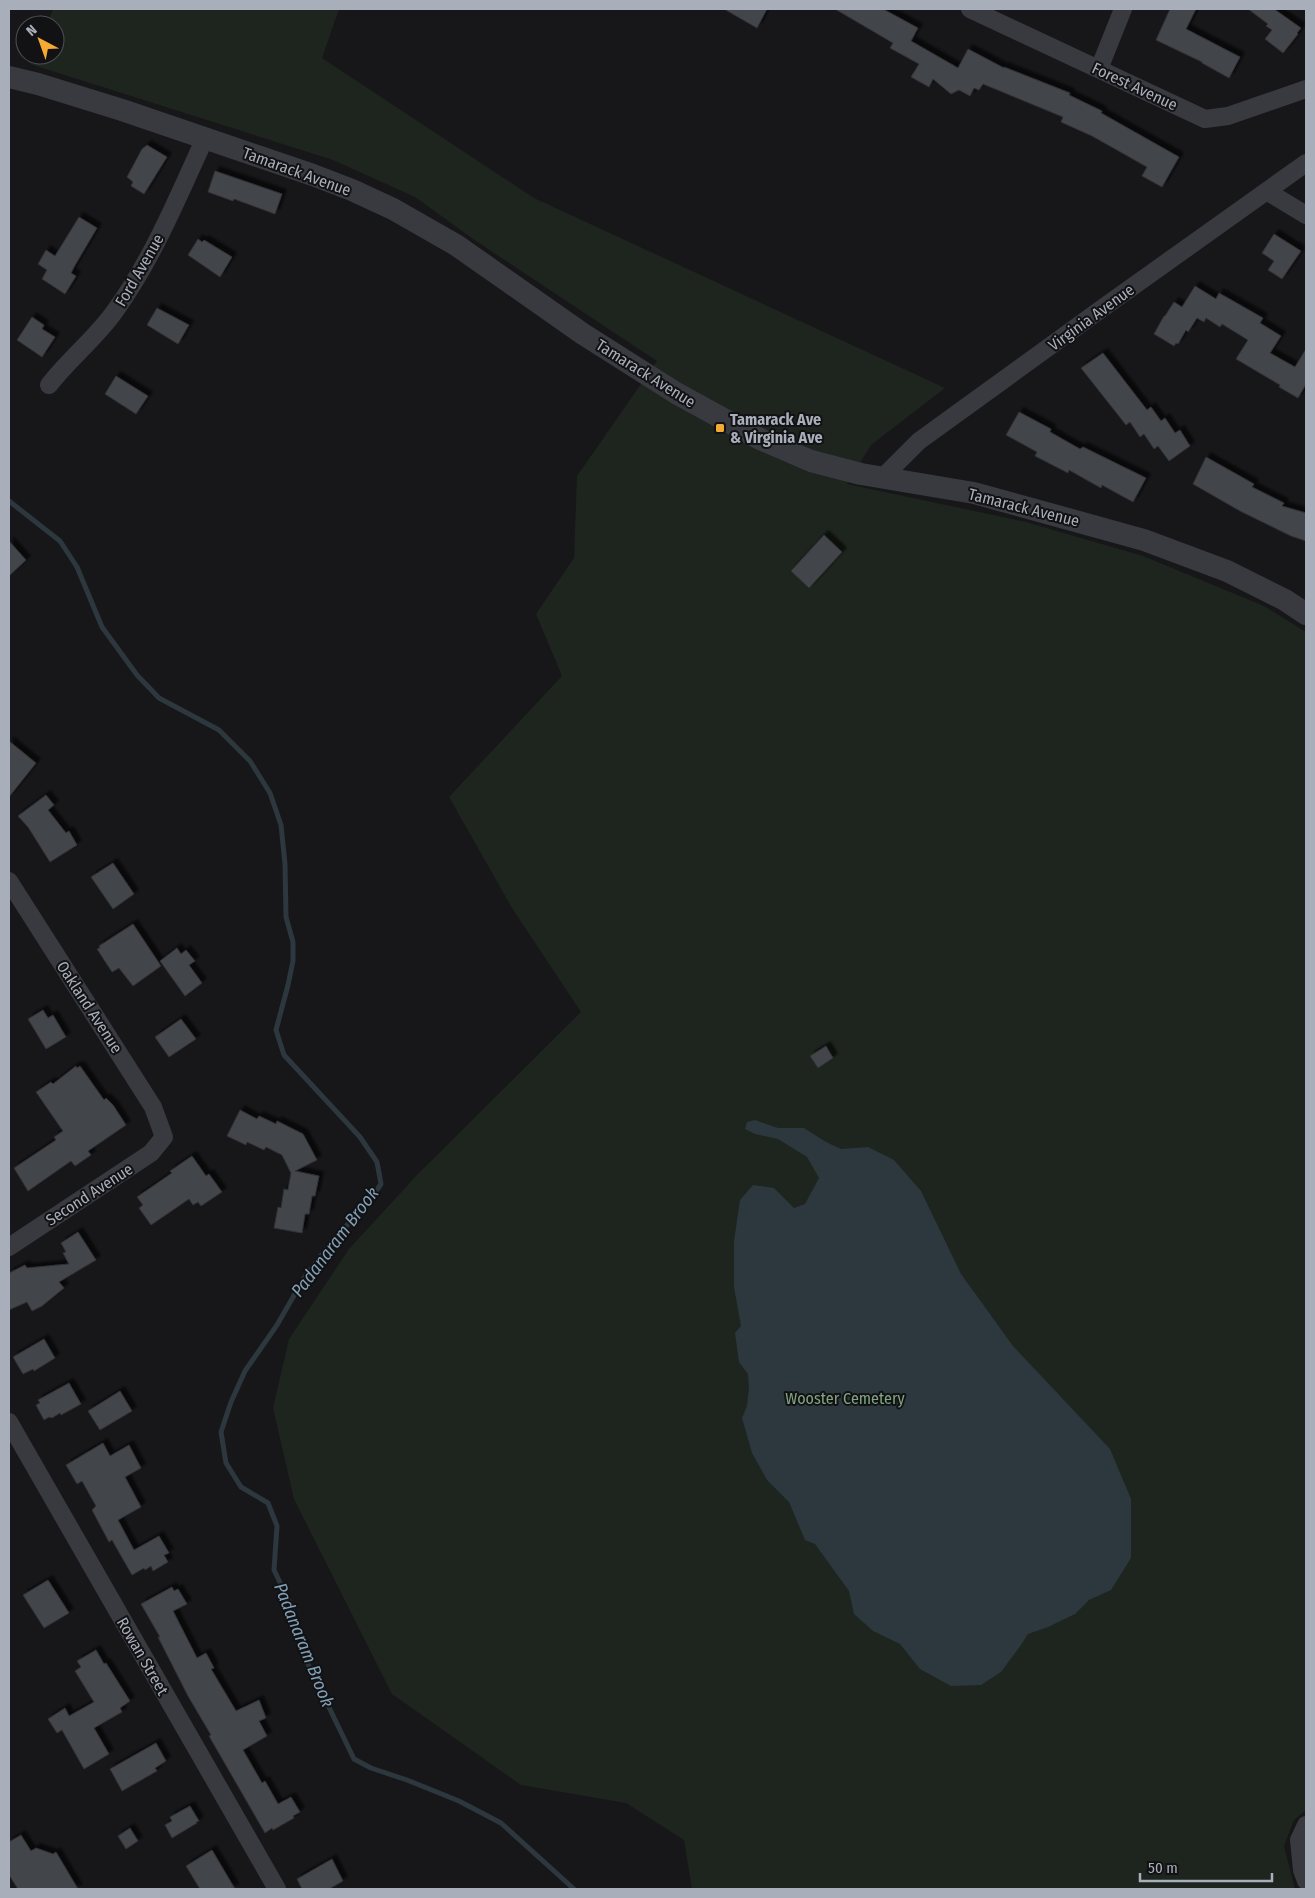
<svg xmlns="http://www.w3.org/2000/svg" width="1315" height="1898" font-family="'Fira Sans Condensed',sans-serif">
  <style>
    .green { fill: #1d251e }
    .water { fill: #2d373e }
    .lines { fill: none; stroke-linecap: round; stroke-linejoin: round }
    .stream { stroke: #2d373e; stroke-width: 5 }
    .building { fill: #43454a; stroke: #313136; filter: url(#shadow) }
    .minor { stroke: #383a3f; stroke-width: 18 }
    .tertiary { stroke: #383a3f; stroke-width: 22 }
    .poi-dot { fill: #f5ab33; stroke: #121215; stroke-width: 2 }
    .labels { text-anchor: middle; stroke-width: 4; stroke-linejoin: round; paint-order: stroke }
    .street-label { font-size: 16px; fill: #a9afba; stroke: #121215 }
    .poi-label { font-size: 16px; font-weight: bold; fill: #a9afba; stroke: #121215; text-anchor: start }
    .park-label { font-size: 16px; fill: #80a581; stroke: #121215 }
    .water-label { font-size: 18px; font-style: italic; fill: #809fb5; stroke: #121215 }
  </style>
  <defs>
    <filter id="shadow"><feDropShadow dx="4.5" dy="-4.5" stdDeviation="1" flood-color="#0009"/></filter>
  </defs>
  <rect width="100%" height="100%" fill="#17171a"/>
  <path class="green" d="M53,9H339L322,58L534,198L945,388L871,445L847,484L1026,522L1143,556L1264,606L1306,632V1810L1294,1820L1284,1846L1295,1889H692L684,1840L626,1803L521,1785L392,1694L294,1499L273,1408L289,1339L349,1249L417,1175L581,1012L512,908L449,797L562,676L536,614L574,558L577,476L657,361L476,241L415,197L333,160L30,64L34,55H55V25H47Z"/>
  <path class="water" d="M755,1120L778,1128H804L826,1142L841,1149L868,1147L894,1160L921,1191L961,1274L1013,1346L1110,1449L1131,1499V1558L1111,1590L1089,1600L1075,1614L1048,1627L1028,1634L1021,1645L1001,1672L981,1685L951,1686L920,1669L900,1644L873,1631L854,1614L849,1591L815,1544L805,1540L789,1502L767,1480L752,1453L742,1418L747,1406L749,1388L748,1374L739,1362L735,1333L741,1326L734,1287V1241L740,1200L753,1185L774,1188L794,1208L805,1204L819,1178L807,1157L778,1139L755,1134L745,1129L747,1122Z"/>
  <g class="lines">
    <path class="stream" d="M9,501L60,541L77,567L102,627L137,675L159,698L219,730L250,761L270,793L281,825L285,864L286,917L293,942V961L288,985L276,1030L284,1055L360,1137L377,1162L381,1184L368,1203L334,1239L304,1278L277,1325L245,1371L231,1402L221,1432L226,1463L241,1487L268,1503L277,1526L274,1570L290,1603L308,1664L354,1759L371,1768L407,1780L459,1801L501,1823L574,1889"/>
  </g>
  <g class="building">
    <path d="M724,9H767L757,28Z"/>
    <path d="M835,9H883L918,28L911,41L958,68L968,49L1004,68V67L1070,93L1069,95L1102,111L1101,113L1179,157L1162,187L1142,176L1147,167L1092,136L1061,122L1063,117L983,84L979,90L974,88L970,96L959,90L951,94L933,79L929,87L911,77L919,64L890,48L893,43Z"/>
    <path d="M1170,9H1196L1186,29L1240,57L1229,78L1202,63V62L1156,40Z"/>
    <path d="M1248,9H1274L1301,28L1297,33L1298,34L1283,53L1265,39L1272,30L1266,26L1268,24Z"/>
    <path d="M147,145L167,157L144,194L131,186L133,182L127,177L142,149Z"/>
    <path d="M215,171L282,194L275,214L234,199L233,201L208,192Z"/>
    <path d="M79,217L97,228L74,267L71,273L76,276L65,294L42,279L47,270L38,264L46,250L55,256Z"/>
    <path d="M1274,234L1301,251L1282,279L1268,270L1274,261L1262,253Z"/>
    <path d="M198,239L202,242L204,240L232,257L220,277L188,255Z"/>
    <path d="M1195,286L1216,299L1219,293L1263,318L1260,323L1281,336L1270,353L1295,367L1306,349V384L1298,398L1279,387L1280,385L1236,359L1248,340L1222,324L1220,327L1206,318L1204,322L1197,318L1188,332L1186,330L1178,344L1176,343L1174,346L1154,334L1164,316H1165L1174,302L1182,307Z"/>
    <path d="M157,308L189,325L178,344L147,325Z"/>
    <path d="M32,317L44,325L42,329L55,337L42,357L17,340Z"/>
    <path d="M1103,353L1147,410L1151,407L1161,421L1165,418L1175,433L1180,430L1190,446L1169,461L1158,446L1154,449L1144,434L1140,437L1130,422L1126,425L1081,368Z"/>
    <path d="M116,376L148,396L136,414L105,394Z"/>
    <path d="M1019,412L1051,429L1050,432L1080,449L1083,447L1146,478L1133,502L1102,485L1101,488L1069,470L1068,473L1035,456L1037,452L1006,435Z"/>
    <path d="M1206,457L1254,484L1252,487L1284,503L1282,506L1306,513V541L1291,536L1240,511L1193,484Z"/>
    <path d="M824,535L842,552L809,588L791,571Z"/>
    <path d="M9,541L26,560L9,576Z"/>
    <path d="M9,741L36,763L9,797Z"/>
    <path d="M46,795L54,805L48,810L66,833L69,831L77,845L50,862L28,827L18,816Z"/>
    <path d="M113,863L134,894L113,909L91,877Z"/>
    <path d="M133,924L161,966L133,986L119,968L112,972L97,949L100,948L99,946Z"/>
    <path d="M177,948L181,954L186,950L195,961L189,965L202,983L185,996L160,961Z"/>
    <path d="M43,1010L48,1018L53,1015L66,1037L46,1049L28,1019Z"/>
    <path d="M181,1019L196,1039L169,1057L155,1037Z"/>
    <path d="M826,1046L833,1058L818,1068L810,1056Z"/>
    <path d="M76,1066L77,1068L80,1066L104,1100L106,1098L113,1105L126,1125L88,1151L91,1155L75,1166L71,1161L28,1191L14,1168L56,1140L54,1137L63,1131L36,1092L51,1082L53,1084Z"/>
    <path d="M240,1110L257,1119L259,1116L276,1124L277,1121L303,1134L317,1160L295,1171L319,1176L315,1196H312L309,1214H305L302,1233L274,1228L278,1207L281,1208L284,1189L288,1190L291,1173L282,1155L266,1147L264,1150L247,1142L246,1145L227,1136Z"/>
    <path d="M192,1156L206,1176L209,1174L222,1192L201,1206L198,1202L193,1205L189,1199L151,1225L139,1208L143,1205L137,1197L172,1173L170,1171Z"/>
    <path d="M78,1232L96,1260L59,1282L64,1288L42,1306L32,1311L27,1302L9,1310V1273L25,1265L27,1268L69,1264L63,1253L66,1252L61,1243Z"/>
    <path d="M44,1339L55,1358L34,1371L33,1369L23,1374L13,1357Z"/>
    <path d="M69,1383L81,1404L61,1415L60,1413L52,1418L49,1417L44,1420L36,1405L40,1403L38,1400Z"/>
    <path d="M120,1391L132,1411L100,1430L88,1411Z"/>
    <path d="M103,1443L110,1456L129,1445L141,1468L125,1477L141,1507L118,1520L134,1550L159,1536L169,1553L164,1555L168,1562L153,1571L151,1566L145,1570L144,1568L132,1575L112,1540L109,1542L92,1510L96,1506L82,1481L77,1484L66,1465Z"/>
    <path d="M48,1580L69,1613L44,1628L23,1595Z"/>
    <path d="M172,1587L174,1591L178,1589L187,1604L173,1611L197,1658L206,1653L214,1668L211,1669L236,1711L259,1700L266,1718L259,1721L267,1736L243,1750L262,1783L265,1781L278,1804L291,1797L300,1812L293,1816L294,1818L273,1830L272,1828L265,1833L250,1807L209,1736L211,1735L188,1696L158,1637H160L141,1604Z"/>
    <path d="M96,1650L104,1664L106,1663L130,1701L120,1708L122,1712L94,1728L109,1754L84,1769L62,1730L57,1733L48,1719L65,1708L69,1716L94,1702L75,1671L81,1667L77,1661Z"/>
    <path d="M156,1743L166,1761L155,1768L157,1771L122,1791L110,1769Z"/>
    <path d="M190,1806L199,1821L196,1822L197,1823L172,1838L165,1825L172,1821L170,1817Z"/>
    <path d="M130,1828L138,1841L126,1849L118,1836Z"/>
    <path d="M21,1835L31,1851L36,1848L53,1854L56,1852L78,1889H18L9,1875V1842Z"/>
    <path d="M212,1850L235,1889H200L186,1866Z"/>
    <path d="M332,1859L343,1881L329,1889H302L297,1879Z"/>
  </g>
  <g class="lines">
    <g class="minor">
      <path d="M970,9L1205,119L1228,116L1306,89"/>
      <path d="M1099,69L1123,9"/>
      <path d="M1268,192L1306,215"/>
      <path d="M49,385C69,359 96,338 115,311C153,258 178,197 205,138"/>
      <path d="M882,478L919,441L1104,307L1306,163"/>
      <path d="M9,881L153,1107L164,1137L151,1153L9,1247"/>
      <path d="M9,1422L277,1889"/>
      <path d="M1306,1825L1299,1840L1302,1870L1306,1881"/>
    </g>
    <path class="tertiary" d="M9,77L38,84L122,110L313,175L352,190L393,209L456,245L583,334L676,393L760,439L811,461L861,474L974,493L1144,540L1227,571L1285,600L1306,614"/>
  </g>
  <rect class="poi-dot" x="715" y="423" width="10" height="10" rx="2.5"/>
  <g class="labels">
    <g class="street-label">
      <text transform="translate(1135 86) rotate(25)" y="6">Forest Avenue</text>
      <text transform="translate(297 171) rotate(20)" y="6">Tamarack Avenue</text>
      <text transform="translate(139 270) rotate(-60)" y="6">Ford Avenue</text>
      <text transform="translate(1091 317) rotate(-36)" y="6">Virginia Avenue</text>
      <text transform="translate(646 373) rotate(32)" y="6">Tamarack Avenue</text>
      <text transform="translate(1024 507) rotate(14)" y="6">Tamarack Avenue</text>
      <text transform="translate(90 1007) rotate(57)" y="6">Oakland Avenue</text>
      <text transform="translate(89 1194) rotate(-33)" y="6">Second Avenue</text>
      <text transform="translate(143 1656) rotate(60)" y="6">Rowan Street</text>
    </g>
    <g class="poi-label">
      <text x="730" y="425">Tamarack Ave<tspan x="730" dy="18">&amp; Virginia Ave</tspan></text>
    </g>
    <g class="park-label">
      <text x="845" y="1404">Wooster Cemetery</text>
    </g>
    <g class="water-label">
      <text transform="translate(335 1242) rotate(-53)" y="6">Padanaram Brook</text>
      <text transform="translate(304 1645) rotate(68)" y="6">Padanaram Brook</text>
    </g>
  </g>
  <rect width="1315" height="1898" fill="none" stroke="#a9afba" stroke-width="20"/>
  <g transform="translate(40 40) rotate(319)"><circle r="24" fill="#121215" stroke="#4e5157"/>
  <path d="M0-4L9 19L0 12L-9 19Z" fill="#f5ab33"/>
  <text y="-8" font-size="14" font-weight="bold" text-anchor="middle" fill="#a9afba">N</text>
  </g>
  <path d="M1140 1873v8h132v-8" fill="none" stroke="#a9afba" stroke-width="2.5"/>
  <text x="1148" y="1873" font-size="15" fill="#a9afba" stroke="#121215" stroke-width="4" paint-order="stroke">50 m</text>
</svg>
